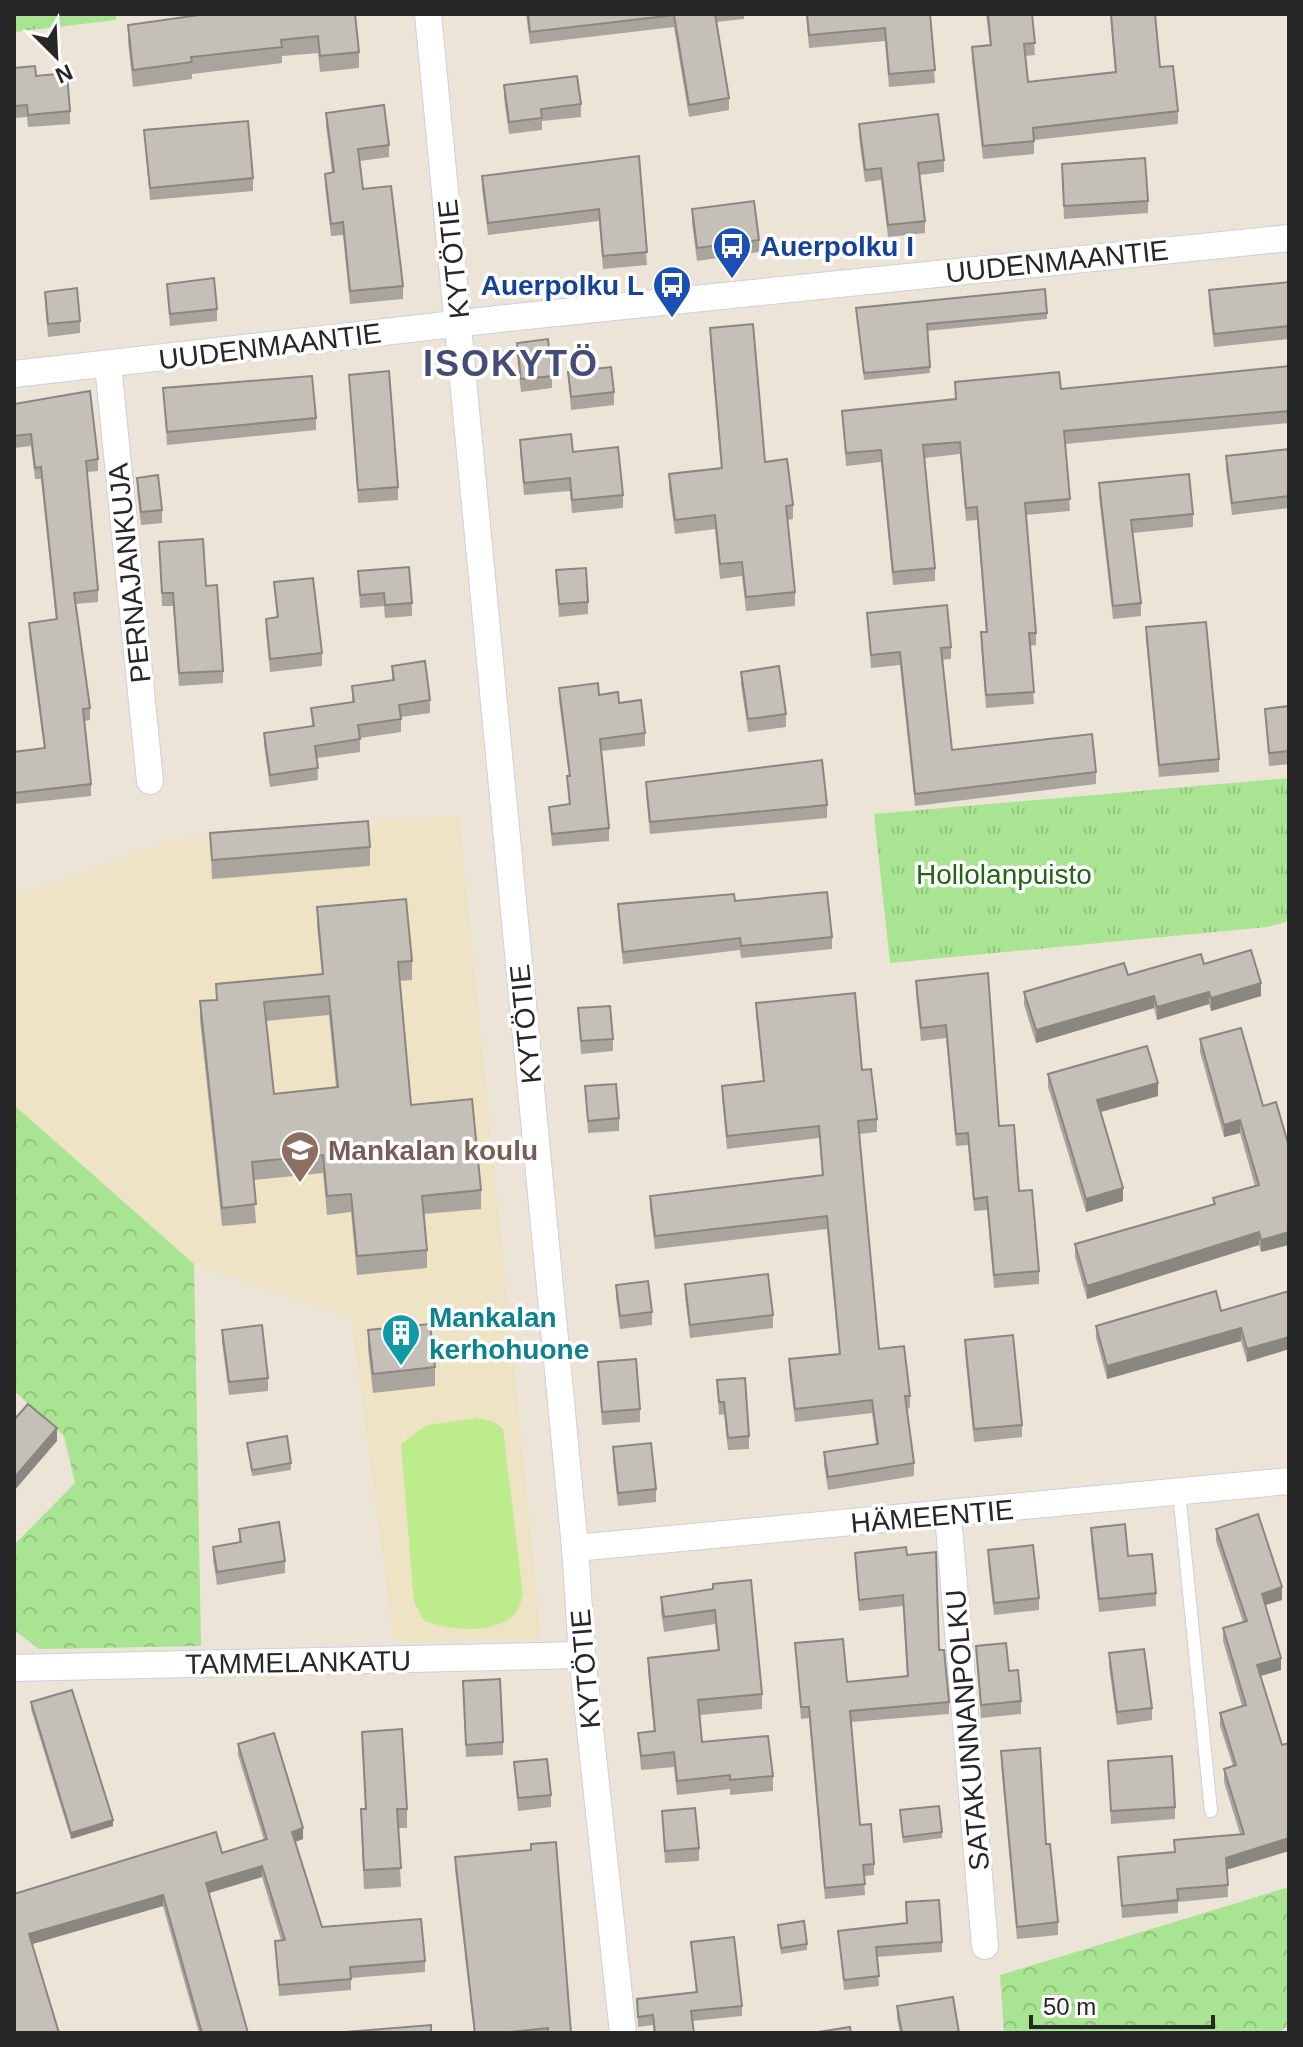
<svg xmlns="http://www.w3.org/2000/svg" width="1303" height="2047" font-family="Arial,sans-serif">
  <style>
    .education { fill: #eee3c5 }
    .forest { fill: url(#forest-crowns) }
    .park { fill: url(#park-tufts) }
    .pitch { fill: #bdec8c }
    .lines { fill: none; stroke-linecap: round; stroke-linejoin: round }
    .lane-casing { stroke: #cdcfe1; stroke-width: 14 }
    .street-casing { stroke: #cdcfe1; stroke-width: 28 }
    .lane { stroke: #fff; stroke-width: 12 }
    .street { stroke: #fff; stroke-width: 26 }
    .wall { fill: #a9a59d; fill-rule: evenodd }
    .shaded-wall { fill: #8a8680 }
    .building { fill: #c5c0b7; stroke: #8a8680; stroke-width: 2; fill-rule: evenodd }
    .labels { text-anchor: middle; stroke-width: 7; stroke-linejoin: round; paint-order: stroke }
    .transit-label { font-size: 28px; font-weight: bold; fill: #164399; stroke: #fff; text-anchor: start }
    .street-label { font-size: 28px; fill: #272727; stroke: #fff }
    .park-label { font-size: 28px; fill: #216516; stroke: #fff }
    .education-label { font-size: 28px; font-weight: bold; fill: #785e54; stroke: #fff; text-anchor: start }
    .culture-label { font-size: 28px; font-weight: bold; fill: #0d838f; stroke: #fff; text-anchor: start }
    .district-label { font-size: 36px; font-weight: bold; letter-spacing: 2px; fill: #464c78; stroke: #fff }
  </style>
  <defs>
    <pattern id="forest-crowns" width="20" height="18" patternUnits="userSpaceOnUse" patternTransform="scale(2)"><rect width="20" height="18" fill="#a8e491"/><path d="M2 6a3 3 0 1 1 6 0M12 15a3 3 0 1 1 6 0" fill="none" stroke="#91c47d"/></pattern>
    <pattern id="park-tufts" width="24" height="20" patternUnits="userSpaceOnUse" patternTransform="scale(2)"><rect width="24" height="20" fill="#a8e491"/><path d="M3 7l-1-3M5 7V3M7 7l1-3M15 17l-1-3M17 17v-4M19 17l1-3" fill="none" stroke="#91c47d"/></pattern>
  </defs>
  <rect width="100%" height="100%" fill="#ebe4d7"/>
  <path class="education" d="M459,815L541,1639L394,1642L351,1317L194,1264L14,1105V897L167,841Z"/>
  <g class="forest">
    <path d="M14,1105L194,1264L201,1646L39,1649L14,1630V1545L75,1483L64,1436L14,1391Z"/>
    <path d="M1289,1887V2025L1278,2033H1004L1000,1975Z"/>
  </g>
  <g class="park">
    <path d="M14,14H116V20L14,32Z"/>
    <path d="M1289,778V921L1267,927L890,963L874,814Z"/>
  </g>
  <path class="pitch" d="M477,1418L493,1421L503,1429L523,1595C521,1600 519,1609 516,1613C495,1636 450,1630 424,1621L414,1602L401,1444L427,1425Z"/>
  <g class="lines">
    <defs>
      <path id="lane" d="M1179,1492L1211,1811"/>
      <g id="street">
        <path d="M428,14L575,1548L582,1655L623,2033"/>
        <path d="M108,365L150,781"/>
        <path d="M14,374L507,318L1289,238"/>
        <path d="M948,1515L985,1946"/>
        <path d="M575,1548L1289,1481"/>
        <path d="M14,1668L582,1655"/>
      </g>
    </defs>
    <use href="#lane" class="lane-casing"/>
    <use href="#street" class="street-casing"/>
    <use href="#lane" class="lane"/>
    <use href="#street" class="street"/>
  </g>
  <g class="wall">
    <path d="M355,14L359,52V68L320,72L318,53L282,56V63L192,74V79L133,87L128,42V25Z"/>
    <path d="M526,14H744V19L716,22L729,98V110L689,117L674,27L530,44Z"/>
    <path d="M806,14H930L935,83L889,87L885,41L809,48Z"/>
    <path d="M986,14H1032L1035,55L1025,56L1028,82L1115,72L1110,14H1155L1160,67L1178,111V124L1034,140V154L983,159L972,60V47L990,45Z"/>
    <path d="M14,68L36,76L70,111V124L28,127L27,117L14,118Z"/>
    <path d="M504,85L581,104V117L542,121V130L509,134L504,98Z"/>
    <path d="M326,113L389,145V157L360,161L363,189L403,286V299L350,304L343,235L331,236L325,186V174L332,173L326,125Z"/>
    <path d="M859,124L944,160V172L920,175L925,221V233L888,237L881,180L865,182L859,137Z"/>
    <path d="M144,130L253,178V191L150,200Z"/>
    <path d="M639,156L647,265L603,269L599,221L488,235L482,188V176Z"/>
    <path d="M1062,164L1148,201V213L1064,219Z"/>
    <path d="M692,209L759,240V252L697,261L692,222Z"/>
    <path d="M1289,282V339L1214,347L1209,303V290Z"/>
    <path d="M167,284L217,309V321L170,326L167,296Z"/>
    <path d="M45,292L80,321V333L48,337L45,304Z"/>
    <path d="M856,308L1047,313V319L927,331L930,373L864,380Z"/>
    <path d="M710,328L765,462L793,505V519L788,520L795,592V606L746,611L742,576L720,579L715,529L675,534L669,489V474L721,468L710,342Z"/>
    <path d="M517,343L552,376V388L521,392L517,355Z"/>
    <path d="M1289,366V423L1065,444L1070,511L1026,515L1036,633V645L1030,646L1034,704L986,708L981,645V632H986L977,520L966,521L960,454L925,458L935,568V581L893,585L881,462L846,466L842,411L955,400V382L1061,389Z"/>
    <path d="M568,372L614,392V405L571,410Z"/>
    <path d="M349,375L398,487V500L358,503Z"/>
    <path d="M163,388L316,418V430L167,445Z"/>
    <path d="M14,404L98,459V471L87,472L98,590V602L76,604L90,708V720L84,721L91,784V796L14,804V752L44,748L29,635V623L56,620L41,479H35L31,446L14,448Z"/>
    <path d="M520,440L573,452L623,495V508L572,513L570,491L524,495L520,452Z"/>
    <path d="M1289,449V508L1232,515L1226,469V456Z"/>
    <path d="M137,478L162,510V523L141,525L137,490Z"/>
    <path d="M1099,483L1193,514V527L1133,533L1141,603V616L1113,619L1099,496Z"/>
    <path d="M159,542L223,671V683L179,686L173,606H162Z"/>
    <path d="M556,570L588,602V614L559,617Z"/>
    <path d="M358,571L412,603V616L385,618L384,606L360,608Z"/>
    <path d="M274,582L322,653V666L270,672L266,632V619L277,618Z"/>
    <path d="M867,613L951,647V659L942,660L952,750L1096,772V784L915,806L900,665L871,668Z"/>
    <path d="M1146,627L1219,759V772L1159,777L1146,640Z"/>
    <path d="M392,666L430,700V713L401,717V732L360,738V752L317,758L318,780L270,787L264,745V733L312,726L311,708L352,702V686L392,680Z"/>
    <path d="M741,672L786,714V727L748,732L741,684Z"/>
    <path d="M559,688L599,695L619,703L645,733V746L601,751L609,828V841L552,846L549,807L569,805L567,776H569L559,700Z"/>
    <path d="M1289,706V764L1269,766L1265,709Z"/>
    <path d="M646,782L827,805V818L650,834L646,794Z"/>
    <path d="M210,833L370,847V866L212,879Z"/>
    <path d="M735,901L832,937V949L741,958L740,950L623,964L618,917V904Z"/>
    <path d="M317,907L412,961V980L399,981L411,1105L481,1190V1209L424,1214L427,1250V1268L357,1275L351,1212L327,1215L323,1173L253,1180L256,1223L222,1226L200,1020V1001L216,1000V984L322,974L317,926ZM329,1015L336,1087L274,1094L266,1021Z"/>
    <path d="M1204,964L1261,996L1211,1011L1209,1004L1157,1020L1154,1008L1036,1043L1024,1005V992Z"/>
    <path d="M988,973L999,1126L1019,1191L1039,1271V1284L994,1288L987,1210L974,1211L968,1145L956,1146L946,1038L921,1041L916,993V981Z"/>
    <path d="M756,1003L862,1070L877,1119V1132L859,1134L879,1349L910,1396V1408L906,1409L914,1463V1476L828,1490L824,1465V1452L876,1444L872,1413L795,1422L789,1372V1359L839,1354L827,1229L655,1249L650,1209V1196L822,1175L819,1138L727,1149L722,1098V1086L763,1081L756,1016Z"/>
    <path d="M578,1008L613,1039V1051L581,1054Z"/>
    <path d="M1200,1039L1263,1106L1261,1252L1259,1245L1087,1299L1075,1257V1244L1213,1204V1198L1255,1186L1240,1133L1224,1137L1200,1052Z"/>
    <path d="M1048,1074L1158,1096L1100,1112L1123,1201L1086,1212L1048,1087Z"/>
    <path d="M585,1086L619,1118V1131L588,1133Z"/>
    <path d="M685,1284L773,1315V1328L690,1338L685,1296Z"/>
    <path d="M616,1285L652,1312V1325L620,1329L616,1297Z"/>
    <path d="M1289,1291V1349L1247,1362L1241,1341L1107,1379L1096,1338V1326L1221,1311Z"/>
    <path d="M222,1330L268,1378V1391L229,1395L222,1342Z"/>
    <path d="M368,1330L435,1367V1386L373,1393L368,1349Z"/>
    <path d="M965,1340L1022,1425V1437L974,1442L965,1353Z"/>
    <path d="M598,1362L640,1409V1422L602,1425Z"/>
    <path d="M717,1380L749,1436V1449L728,1450L724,1414L719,1415Z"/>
    <path d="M247,1443L291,1463V1470L252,1476Z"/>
    <path d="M613,1447L656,1489V1502L618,1506L613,1460Z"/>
    <path d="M1091,1528L1156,1593V1606L1099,1612L1091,1541Z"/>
    <path d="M239,1529L285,1561V1573L217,1585L213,1559V1547L239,1543Z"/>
    <path d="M1216,1529L1282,1600L1265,1605L1281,1670L1260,1676L1282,1745L1289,1743L1227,1870L1228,1897L1178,1902V1913L1122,1918L1118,1857L1174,1852V1840L1240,1834L1224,1782V1769L1233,1766L1220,1726V1713L1242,1706L1223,1641V1628L1243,1622L1216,1541Z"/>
    <path d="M988,1550L1039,1598V1610L994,1615L988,1563Z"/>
    <path d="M855,1553L907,1555L939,1650L949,1702V1714L851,1722L860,1825L874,1864V1875L864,1876L865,1895L825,1899L809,1718L801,1719L795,1643L847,1682L907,1676L903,1606L859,1611Z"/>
    <path d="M713,1590L762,1694V1709L700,1715L702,1742L773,1776V1791L730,1795V1789L677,1795L674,1767L641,1770L638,1733L654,1732L648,1672V1658L718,1650L715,1624L664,1632L661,1612V1597Z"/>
    <path d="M976,1646L1021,1701V1714L981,1718Z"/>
    <path d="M1109,1653L1152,1708V1720L1117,1725L1109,1666Z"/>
    <path d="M463,1681L503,1742V1755L466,1757Z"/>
    <path d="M31,1702L113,1826L71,1839L31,1709Z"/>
    <path d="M362,1732L407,1809V1828H398L401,1887L364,1889L361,1828V1809H365Z"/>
    <path d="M238,1744L303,1839L295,1842L322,1927L425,1961V1972L351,1978V1990L279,1996L275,1941L281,1940L262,1877L208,1893L248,2033H199L163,1906L32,1944L59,2033H14V1894L222,1853L264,1840L238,1755Z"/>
    <path d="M1001,1751L1046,1844L1058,1922V1935L1017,1939L1001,1764Z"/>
    <path d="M1108,1761L1175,1807V1819L1111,1824Z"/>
    <path d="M514,1762L551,1795V1807L518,1811Z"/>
    <path d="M900,1810L942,1832V1838L903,1843Z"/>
    <path d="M662,1811L699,1848V1861L665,1863Z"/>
    <path d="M455,1857L571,2033H474L455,1869Z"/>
    <path d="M906,1902L942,1942V1952L877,1957L879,1986L844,1990L838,1931L907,1923Z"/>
    <path d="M778,1931L807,1944V1950L781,1954Z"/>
    <path d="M691,1942L742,2006V2016L692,2021L694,2033H654L653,2025L638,2027L637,1999L696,1992Z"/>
    <path d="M897,2006L959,2033H900L897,2019Z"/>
  </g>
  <g class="shaded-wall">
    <path d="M1261,983V996L1211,1011V998Z"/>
    <path d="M1209,992V1004L1157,1020V1007Z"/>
    <path d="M1154,996V1008L1036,1043V1030Z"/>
    <path d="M1158,1083V1096L1097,1113V1100Z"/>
    <path d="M1240,1120V1133L1224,1137V1125Z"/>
    <path d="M1123,1188V1201L1086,1212V1199Z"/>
    <path d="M1259,1232V1245L1087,1299V1286Z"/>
    <path d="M1289,1232V1245L1261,1252V1240Z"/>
    <path d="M1241,1328V1341L1107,1379V1366Z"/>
    <path d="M1289,1337V1349L1247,1362V1349Z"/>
    <path d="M57,1428V1441L14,1491V1478Z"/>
    <path d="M1282,1587V1600L1262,1606V1594Z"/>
    <path d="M1281,1658V1670L1257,1677V1665Z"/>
    <path d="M113,1820V1826L71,1839V1833Z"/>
    <path d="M303,1828V1839L292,1843V1832Z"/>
    <path d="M1289,1838V1851L1226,1870V1858Z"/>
    <path d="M262,1866V1877L206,1894V1883Z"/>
    <path d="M163,1895V1906L29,1945V1934Z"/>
  </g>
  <g class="building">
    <path d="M206,14H355L359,52L320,56L318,36L281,40L282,47L191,57L192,62L133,70L128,25Z"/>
    <path d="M528,14H715L729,98L689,105L674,15L530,32Z"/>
    <path d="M807,14H930L935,70L889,74L885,28L809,35Z"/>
    <path d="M988,14H1032L1035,43L1024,44L1028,82L1116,72L1111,14H1155L1160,67L1173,66L1178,111L1033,128L1034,141L983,146L972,47L991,45Z"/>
    <path d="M35,66L36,76L67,73L70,111L28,115L27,105L14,106V68Z"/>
    <path d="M577,76L581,104L541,109L542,118L509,122L504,85Z"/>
    <path d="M384,105L389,145L358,149L363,189L391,186L403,286L350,291L343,222L331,224L325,174L334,172L326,113Z"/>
    <path d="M938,114L944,160L918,163L925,221L888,225L881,168L865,170L859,124Z"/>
    <path d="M248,121L253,178L150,188L144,130Z"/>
    <path d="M639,156L647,252L603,256L599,209L488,223L482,176Z"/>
    <path d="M1145,158L1148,201L1064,206L1062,164Z"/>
    <path d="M754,201L759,240L697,248L692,209Z"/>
    <path d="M214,278L217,309L170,314L167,284Z"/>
    <path d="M1289,282V326L1214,334L1209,290Z"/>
    <path d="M77,288L80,321L48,324L45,292Z"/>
    <path d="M1045,289L1047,313L927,324L930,367L864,373L856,308Z"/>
    <path d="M753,324L765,462L787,459L793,505L786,506L795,592L746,597L742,562L720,564L715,515L675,520L669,474L722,468L710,328Z"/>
    <path d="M548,339L552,376L521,379L517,343Z"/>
    <path d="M1289,366V411L1064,431L1070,499L1025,503L1036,633H1029L1034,692L986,695L981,632H987L977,507L966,508L960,442L923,445L935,568L893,572L881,450L846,453L842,411L956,399L955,382L1059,372L1061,389Z"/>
    <path d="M611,367L614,392L571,397L568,372Z"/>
    <path d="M389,371L398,487L358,490L349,375Z"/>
    <path d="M312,376L316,418L167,432L163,388Z"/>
    <path d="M90,391L98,459L86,461L98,590L74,593L90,708L83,709L91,784L14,793V752L45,748L29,623L57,619L41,467L35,468L31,434L14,436V404Z"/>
    <path d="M571,434L573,452L618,447L623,495L572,500L570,478L524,483L520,440Z"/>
    <path d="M1289,449V496L1232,503L1226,456Z"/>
    <path d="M1189,474L1193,514L1131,520L1141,603L1113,606L1099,483Z"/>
    <path d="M158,475L162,510L141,512L137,478Z"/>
    <path d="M203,539L206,586L217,585L223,671L179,673L173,593H162L159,542Z"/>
    <path d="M409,567L412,603L385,605L384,593L360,595L358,571Z"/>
    <path d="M586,568L588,602L559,604L556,570Z"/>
    <path d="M313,578L322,653L270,659L266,619L278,617L274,582Z"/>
    <path d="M947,605L951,647L941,648L952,750L1092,734L1096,772L915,794L900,652L871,655L867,613Z"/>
    <path d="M1206,622L1219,759L1159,765L1146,627Z"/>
    <path d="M425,661L430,700L399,705L401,719L358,725L360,739L315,746L318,768L270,775L264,733L314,726L311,708L354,702L352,686L394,680L392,666Z"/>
    <path d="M779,666L786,714L748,719L741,672Z"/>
    <path d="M598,683L599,695L618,692L619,703L641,700L645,733L600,739L609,828L552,834L549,807L570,804L567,776H570L559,688Z"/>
    <path d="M1289,706V751L1269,753L1265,709Z"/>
    <path d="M822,760L827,805L650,822L646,782Z"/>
    <path d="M368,821L370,847L212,860L210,833Z"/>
    <path d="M827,892L832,937L741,946L740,938L623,952L618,904L734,894L735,901Z"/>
    <path d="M406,899L412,961L398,962L411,1105L472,1099L481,1190L422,1196L427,1250L357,1256L351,1194L327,1196L323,1155L252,1162L256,1204L222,1208L200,1001L217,1000L216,984L323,974L317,907ZM329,996L338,1087L274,1094L264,1002Z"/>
    <path d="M1251,950L1261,983L1211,998L1209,992L1157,1007L1154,996L1036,1030L1024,992L1124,963L1128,975L1201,954L1204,964Z"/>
    <path d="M988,973L999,1126L1014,1125L1019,1191L1032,1190L1039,1271L994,1275L987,1197L974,1199L968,1133L956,1134L946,1025L921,1028L916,981Z"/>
    <path d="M855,993L862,1070L871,1069L877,1119L858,1121L879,1349L904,1346L910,1396H905L914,1463L828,1477L824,1452L878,1444L872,1400L795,1409L789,1359L840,1354L827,1216L655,1236L650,1196L823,1175L819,1126L727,1136L722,1086L764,1081L756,1003Z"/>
    <path d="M610,1006L613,1039L581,1041L578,1008Z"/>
    <path d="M1241,1028L1263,1106L1276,1102L1289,1147V1232L1261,1240L1259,1232L1087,1286L1075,1244L1215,1204L1213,1198L1259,1185L1240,1120L1224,1125L1200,1039Z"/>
    <path d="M1147,1046L1158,1083L1097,1100L1123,1188L1086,1199L1048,1074Z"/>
    <path d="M616,1084L619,1118L588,1121L585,1086Z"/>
    <path d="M768,1274L773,1315L690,1325L685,1284Z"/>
    <path d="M648,1281L652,1312L620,1316L616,1285Z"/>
    <path d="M1216,1291L1221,1311L1289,1291V1337L1247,1349L1241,1328L1107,1366L1096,1326Z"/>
    <path d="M430,1324L435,1367L373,1374L368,1330Z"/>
    <path d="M262,1325L268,1378L229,1382L222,1330Z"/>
    <path d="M1013,1335L1022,1425L974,1429L965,1340Z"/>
    <path d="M636,1359L640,1409L602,1412L598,1362Z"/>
    <path d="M745,1378L749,1436L728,1438L724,1402H719L717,1380Z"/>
    <path d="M28,1404L57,1428L14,1478V1420Z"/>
    <path d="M287,1436L291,1463L252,1470L247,1443Z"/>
    <path d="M651,1443L656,1489L618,1493L613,1447Z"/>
    <path d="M1258,1514L1282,1587L1262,1594L1281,1658L1257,1665L1282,1745L1289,1743V1838L1226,1858L1228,1885L1177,1889L1178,1900L1122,1906L1118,1857L1175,1852L1174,1840L1244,1834L1224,1769L1236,1765L1220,1713L1246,1705L1223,1628L1247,1621L1216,1529Z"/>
    <path d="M279,1522L285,1561L217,1572L213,1547L241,1542L239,1529Z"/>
    <path d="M1125,1524L1128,1556L1152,1554L1156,1593L1099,1599L1091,1528Z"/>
    <path d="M1033,1545L1039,1598L994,1603L988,1550Z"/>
    <path d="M906,1547L907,1555L936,1552L939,1650H944L949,1702L850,1711L860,1825L871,1824L874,1864L863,1865L865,1884L825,1888L809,1707H801L795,1643L843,1639L847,1682L908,1676L903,1595L859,1600L855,1553Z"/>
    <path d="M751,1580L762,1694L698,1700L702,1742L768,1736L773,1776L730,1780V1775L677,1781L674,1752L641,1756L638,1733L655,1731L648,1658L719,1650L715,1610L664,1617L661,1597L713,1589V1584Z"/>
    <path d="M1006,1643L1009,1671L1018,1670L1021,1701L981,1705L976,1646Z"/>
    <path d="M1144,1649L1152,1708L1117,1712L1109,1653Z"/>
    <path d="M500,1679L503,1742L466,1745L463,1681Z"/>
    <path d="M72,1690L113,1820L71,1833L31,1702Z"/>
    <path d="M402,1729L407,1809H397L401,1868L364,1870L361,1809H366L362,1732Z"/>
    <path d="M274,1733L303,1828L292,1832L322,1927L421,1919L425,1961L350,1967L351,1979L279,1985L275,1941L285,1940L262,1866L206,1883L248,2033H202L163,1895L29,1934L59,2033H15L14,1894L216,1832L222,1853L267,1839L238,1744Z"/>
    <path d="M1040,1748L1046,1844H1050L1058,1922L1017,1927L1001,1751Z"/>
    <path d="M1172,1756L1175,1807L1111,1811L1108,1761Z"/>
    <path d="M547,1759L551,1795L518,1798L514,1762Z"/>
    <path d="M939,1806L942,1832L903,1837L900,1810Z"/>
    <path d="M695,1808L699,1848L665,1851L662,1811Z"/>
    <path d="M556,1842L571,2033H548V2028L500,2033H475L455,1857L531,1850V1844Z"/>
    <path d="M939,1900L942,1942L876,1947L879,1976L844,1980L838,1931L907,1923L906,1902Z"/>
    <path d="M804,1921L807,1944L781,1948L778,1925Z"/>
    <path d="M734,1937L742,2006L691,2011L694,2033H655L653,2015L638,2017L637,1999L697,1992L691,1942Z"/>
    <path d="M953,1997L959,2033H902L897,2006Z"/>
    <path d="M431,2025V2033H333Z"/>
    <path d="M850,2027L851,2033H812Z"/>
  </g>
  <defs>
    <symbol id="bus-pin" viewBox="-11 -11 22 30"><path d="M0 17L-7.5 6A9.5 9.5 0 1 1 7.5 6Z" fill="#1a4fb4" stroke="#fff"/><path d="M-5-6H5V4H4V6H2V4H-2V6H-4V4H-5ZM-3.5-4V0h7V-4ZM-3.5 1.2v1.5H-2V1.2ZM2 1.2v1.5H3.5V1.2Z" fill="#fff"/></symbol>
    <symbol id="school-pin" viewBox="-11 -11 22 30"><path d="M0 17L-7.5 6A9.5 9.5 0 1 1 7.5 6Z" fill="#8d6e63" stroke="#fff"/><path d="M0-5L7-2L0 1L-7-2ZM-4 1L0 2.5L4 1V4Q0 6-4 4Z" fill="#fff"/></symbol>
    <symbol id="building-pin" viewBox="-11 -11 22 30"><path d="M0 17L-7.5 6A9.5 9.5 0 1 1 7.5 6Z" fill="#0f9aa8" stroke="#fff"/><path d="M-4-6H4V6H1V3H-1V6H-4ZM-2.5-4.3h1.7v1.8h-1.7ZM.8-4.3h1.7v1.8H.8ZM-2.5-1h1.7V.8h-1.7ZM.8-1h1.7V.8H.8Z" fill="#fff"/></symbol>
  </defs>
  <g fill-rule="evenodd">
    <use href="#bus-pin" x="710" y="224" width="44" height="60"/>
    <use href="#bus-pin" x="650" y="263" width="44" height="60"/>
    <use href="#school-pin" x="278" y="1128" width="44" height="60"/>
    <use href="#building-pin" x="379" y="1311" width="44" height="60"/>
  </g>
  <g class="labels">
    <g class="transit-label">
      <text x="760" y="256">Auerpolku I</text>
      <text x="644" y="295" text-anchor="end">Auerpolku L</text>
    </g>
    <g class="street-label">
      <text transform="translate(453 259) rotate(-96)" y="10">KYTÖTIE</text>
      <text transform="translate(1057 261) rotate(-6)" y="10">UUDENMAANTIE</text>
      <text transform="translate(270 346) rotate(-7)" y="10">UUDENMAANTIE</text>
      <text transform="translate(129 573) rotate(-96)" y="10">PERNAJANKUJA</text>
      <text transform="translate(525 1024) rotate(-96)" y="10">KYTÖTIE</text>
      <text transform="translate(932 1516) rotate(-5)" y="10">HÄMEENTIE</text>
      <text transform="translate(298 1662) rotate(-1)" y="10">TAMMELANKATU</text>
      <text transform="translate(585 1669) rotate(-95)" y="10">KYTÖTIE</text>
      <text transform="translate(967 1730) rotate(-95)" y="10">SATAKUNNANPOLKU</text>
    </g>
    <g class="park-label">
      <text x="1004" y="884">Hollolanpuisto</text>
    </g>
    <g class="education-label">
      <text x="328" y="1160">Mankalan koulu</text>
    </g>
    <g class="culture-label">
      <text x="429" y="1327">Mankalan<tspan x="429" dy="32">kerhohuone</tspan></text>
    </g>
    <g class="district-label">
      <text x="511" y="376">ISOKYTÖ</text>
    </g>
  </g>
  <rect width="1303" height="2047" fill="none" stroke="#272727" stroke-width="32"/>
  <g transform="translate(56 56) rotate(156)" stroke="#ffffff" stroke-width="6" paint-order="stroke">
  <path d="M0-6L14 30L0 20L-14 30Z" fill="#272727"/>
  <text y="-12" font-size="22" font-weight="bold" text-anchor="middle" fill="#272727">N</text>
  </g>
  <path d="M1031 2015v12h182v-12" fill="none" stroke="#272727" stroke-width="4"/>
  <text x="1043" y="2015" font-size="24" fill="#272727" stroke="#ffffff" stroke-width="6" paint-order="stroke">50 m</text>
</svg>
